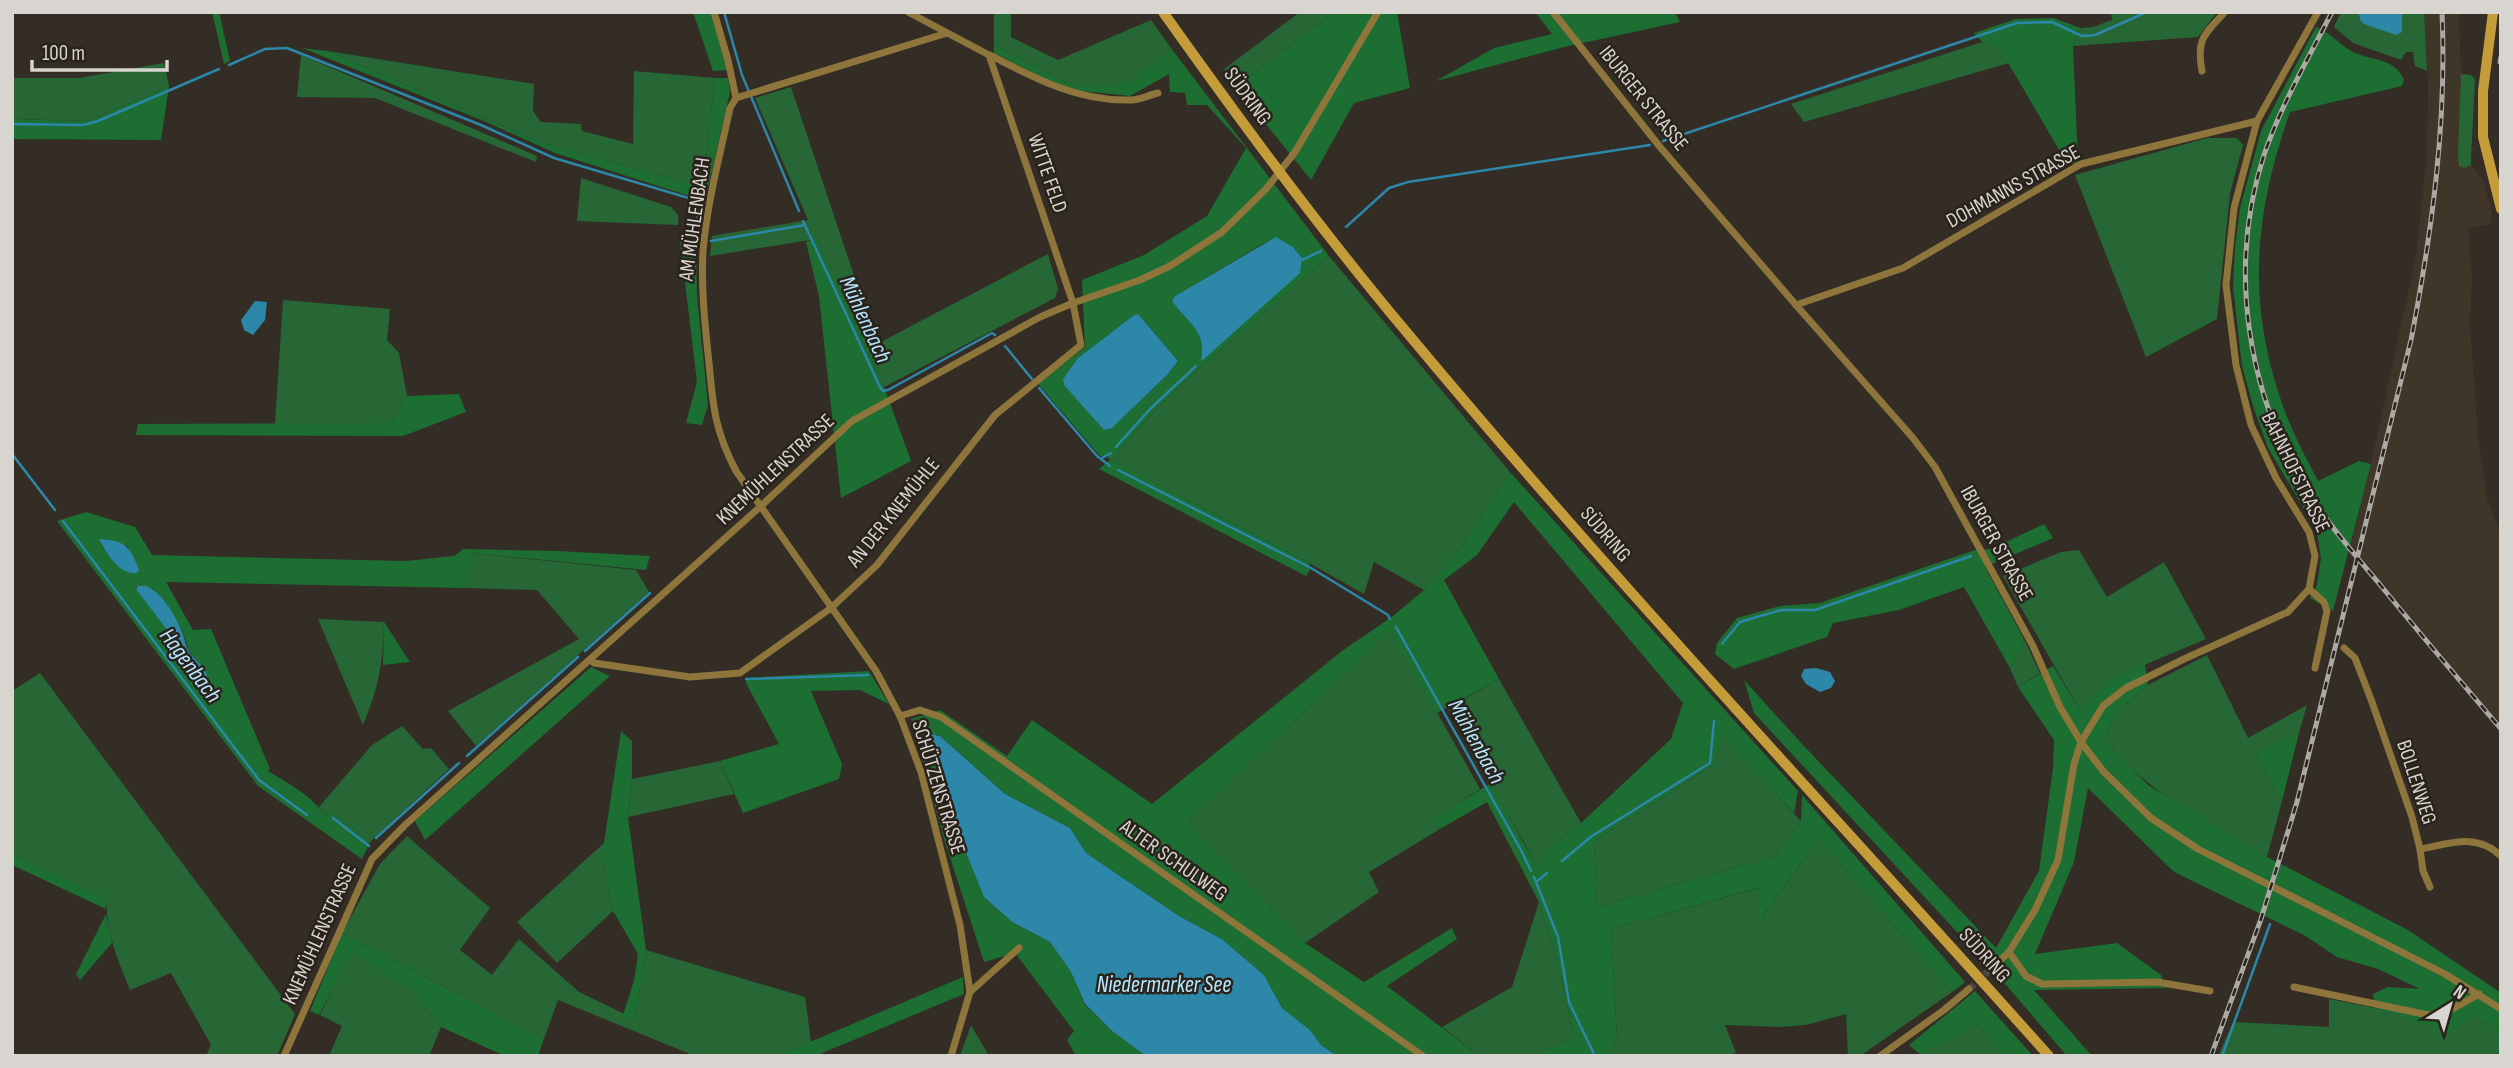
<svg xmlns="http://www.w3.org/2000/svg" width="2513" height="1068" font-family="'Sofia Sans Condensed',sans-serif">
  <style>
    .built { fill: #3f3529 }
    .green { fill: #266735 }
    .forest { fill: #1c6e32; fill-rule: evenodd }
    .water { fill: #2c87a8 }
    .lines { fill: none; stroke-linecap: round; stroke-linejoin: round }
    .stream { stroke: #2c87a8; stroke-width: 2.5 }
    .street-tunnel { stroke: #4c4640; stroke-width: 7; stroke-dasharray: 7 3.5; stroke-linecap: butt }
    .street { stroke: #8e753c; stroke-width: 7 }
    .secondary { stroke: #c49c3a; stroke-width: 10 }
    .rail-casing { stroke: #aca8a3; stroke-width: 5 }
    .rail { stroke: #29231c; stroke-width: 2.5; stroke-dasharray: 8; stroke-linecap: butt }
    .labels { text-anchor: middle; stroke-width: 5; stroke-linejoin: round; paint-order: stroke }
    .street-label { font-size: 21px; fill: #d8d4d0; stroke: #29231c }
    .water-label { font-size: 23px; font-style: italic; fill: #b5e7fe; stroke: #29231c }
  </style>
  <rect width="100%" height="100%" fill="#332d26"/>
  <path class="built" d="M2424,12H2459L2464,168L2471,165L2482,178L2492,210L2491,224L2468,228L2472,277L2470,324L2478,435L2487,498L2501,536V726L2351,544L2371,464L2416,255L2427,153L2428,85Z"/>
  <g class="green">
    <path d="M994,12H1011V37L1058,60L1151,20L1171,48L1130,83L1092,87L1063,81L994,45Z"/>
    <path d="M1300,12H1335L1236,87L1223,70Z"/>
    <path d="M2111,12H2217L2198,37L2073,46L2081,28L2093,27L2112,20Z"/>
    <path d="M2341,12H2424L2427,71L2415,66L2413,52H2406L2401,60L2353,43L2334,27Z"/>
    <path d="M1982,42L2000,49L2009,63L1804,122L1791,104Z"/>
    <path d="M328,51L534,84L533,111L541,122L581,124L582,131L633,144L634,71L715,78L703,187L542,143Z"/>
    <path d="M301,55L537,156L536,162L375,98L297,97Z"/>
    <path d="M164,63L169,86L88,121L12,119V78H79Z"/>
    <path d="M2461,74L2471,75L2475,79L2471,159V165L2464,168L2459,166L2458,153Z"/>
    <path d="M791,87L877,344L1048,254L1058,289L1055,298L884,387L816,239L710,256L712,236L808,220L755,98Z"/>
    <path d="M2207,138H2237L2243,145L2230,193L2217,319L2146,357L2075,175Z"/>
    <path d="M581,178L671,207L678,215V225L577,221Z"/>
    <path d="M1329,256L1510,472L1464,543L1424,590L1374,562L1364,594L1309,563L1111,460L1153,412L1198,369Z"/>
    <path d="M283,300L390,309L387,340L399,353L407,396L391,423L275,424Z"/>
    <path d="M2079,550L2107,597L2164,562L2206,639L2111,679L2079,709L2003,576L2061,552Z"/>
    <path d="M471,553L636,570L649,592L476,746L448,711L579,639L537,590L466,588Z"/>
    <path d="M318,619L384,622C383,663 379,686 363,725Z"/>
    <path d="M1391,630L1480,789L1436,817L1440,829L1369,872L1379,892L1305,943L1187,822Z"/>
    <path d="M2024,639L2040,673L2018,687L2010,668Z"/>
    <path d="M2207,655L2248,738L2307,705L2299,733L2256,753L2282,801L2267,857C2210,822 2144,793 2105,738L2116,713L2148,685Z"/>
    <path d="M40,673L295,1014L277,1056H206L211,1045L171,973L130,990C118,960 105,931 107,898L12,853V691Z"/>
    <path d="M1499,679L1581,823L1547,850L1536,867L1526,846L1448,708Z"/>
    <path d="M402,726L423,749L431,748L449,769L370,842L337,815L323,813L319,807L372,745Z"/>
    <path d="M1723,736L1801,821L1776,856L1597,907L1594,841L1714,765Z"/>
    <path d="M720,761L734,794L628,817L632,779Z"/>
    <path d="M407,836L490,908L460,950L492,975L519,939L579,992L635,1019L646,950L805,997L811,1042L777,1056H695L558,1000L544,1039L342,933L380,864Z"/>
    <path d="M1819,839L1952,992L1860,1056H1848L1846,1014L1806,1025L1781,1027L1725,1025L1736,1053L1726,1056H1607L1617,1038L1611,929L1759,888L1761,919Z"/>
    <path d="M604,843V864L613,911L557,963L517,922Z"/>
    <path d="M1539,902L1555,952L1575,1038L1532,1056H1479L1442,1027L1512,987Z"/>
    <path d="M350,952L412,990L441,1027L429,1056H329L342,1026L320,1015Z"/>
    <path d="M2329,999L2375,1008L2451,1031L2473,1015L2501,1033V1056H2218L2233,1022L2329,1027Z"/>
    <path d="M971,1025L989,1056H960Z"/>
    <path d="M1978,1025L2004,1056H1921L1920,1054Z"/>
  </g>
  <g class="forest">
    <path d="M212,12H219L230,61L224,64Z"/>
    <path d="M693,12H711L728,65L727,70L713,71Z"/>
    <path d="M1335,12H1397L1410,88L1354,103L1311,180L1236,87Z"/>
    <path d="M1535,12H1675L1680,22L1564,47L1436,81L1494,48L1552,34Z"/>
    <path d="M2053,18L2081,28L2073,46L2078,163L2068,165L2000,49L1982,42L1974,33L2016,19Z"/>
    <path d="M2316,27C2329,32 2336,41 2348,49C2366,62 2394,55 2404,80L2402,86L2290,112C2252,220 2246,311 2288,419C2296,440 2308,461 2318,481L2359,461L2371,464L2333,611L2310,598L2317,585L2321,558L2317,531L2268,448L2253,406L2242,366L2233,287L2235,247L2240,208L2261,131Z"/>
    <path d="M994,45L1063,81L1092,87L1131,82L1171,48L1329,256L1198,369L1153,412L1111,460L1309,563L1310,570L1306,576L1099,469L1110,460L1107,456H1100L1038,384L1085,347L1082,280L1144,255L1207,216L1246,148L1207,105H1187L1185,93L1170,92L1169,74L1130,96L1081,91L1051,82L994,53ZM1268,241L1293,247L1302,258L1301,265L1201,358C1207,330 1186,322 1172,301L1175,296ZM1138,314L1178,361L1167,375L1117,423L1064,385L1063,379L1078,358L1134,315Z"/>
    <path d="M302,48L328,51L542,143L703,187L715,78H728L730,92L705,201L555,153L484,121Z"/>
    <path d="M169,86L161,140L12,139V119L88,121Z"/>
    <path d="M816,238L884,387L911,461L841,498L819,296L806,242Z"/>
    <path d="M680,241L696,255L697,296L708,405L702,425L686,423L697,382Z"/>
    <path d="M459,394L466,412L403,436L136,435L138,424L391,423L407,396Z"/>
    <path d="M1510,472L1798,791L1794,813L1723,737L1714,765L1594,841L1597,907L1776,856L1801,821L1802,795L1965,982L1952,992L1819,839L1760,920L1758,888L1611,929L1617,1038L1607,1056H1532L1575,1038L1555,952L1539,902L1487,802L1440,829L1435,817L1491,783L1536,866L1547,850L1581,823L1671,739L1683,703L1514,502L1477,555L1444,580L1499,679L1437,713L1390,631L1187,822L1305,943L1364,982L1452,928L1457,939L1387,986L1479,1056H1337L1321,1045L1310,1030L1282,1008L1264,975L1222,939L1179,916L1086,853L1070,828L1005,794L940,736L931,734L932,753L968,858L984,897L1012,922L1050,942L1071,972L1085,1005L1112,1031L1146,1056H1076L1067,1040L1074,1031L1015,953L984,962L944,839L911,719L940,710L1007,756L1032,720L1152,804L1342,651L1393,616L1424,590L1464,543Z"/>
    <path d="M86,512L135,527L152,555L406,561L454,556L463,549L558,551L650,556L646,570L472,553L466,588L166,582L193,630L211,629L270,769L268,771C288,783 309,794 323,813L337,815L370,842L362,859L258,786L57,521ZM104,539L127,546L136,562L110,556L103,546ZM135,587L153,589L182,630L188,649L197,661L204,679Z"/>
    <path d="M2044,524L2053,538L1985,567L2024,639L2010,668L1964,587L1899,610L1833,623L1827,637L1734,669L1715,654L1717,643L1737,618L1780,606L1820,603L1975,550L1991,549Z"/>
    <path d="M384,622L410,662L383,665Z"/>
    <path d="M2145,664L2148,685L2116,713L2105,738L2113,749L2148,785L2267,857L2408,930L2501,993V1033L2473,1015L2451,1032L2375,1008L2373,994L2388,987L2420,989L2378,969L2337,957L2304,935L2174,872L2088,788L2074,862L2035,954L2117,943L2161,975L2166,988L2034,990L2092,1056H2067L2007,986L1754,713L1744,680L1802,744L1996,948L2039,871L2053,768L2054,740L2018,687L2053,666L2079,709L2111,679Z"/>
    <path d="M591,667L610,676L425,840L415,821Z"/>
    <path d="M869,671L889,704L860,690L811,691L842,764L839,779L743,813L720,761L779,744L746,683V678Z"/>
    <path d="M621,731L632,741V779L628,817L646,950L635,1020L623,1015L634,981L638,954L613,911L604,864V843Z"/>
    <path d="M2299,733L2282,801L2256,753Z"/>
    <path d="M12,853L107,898L106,909L12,865Z"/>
    <path d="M106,914L112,943L80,980L76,974Z"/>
    <path d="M342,933L544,1039L538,1056H505L441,1027L412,990L351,953L319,1015L310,1011Z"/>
    <path d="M963,977L964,994L815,1056H777Z"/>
    <path d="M1975,991L2033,1056H2004L1978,1025L1920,1054L1909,1045Z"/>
  </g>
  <g class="water">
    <path d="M2359,12H2402V32L2396,35L2364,24L2360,20Z"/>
    <path d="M1276,237L1293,247L1302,258L1300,273L1203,360L1201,359C1207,330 1186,322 1172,301L1175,296Z"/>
    <path d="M255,301L267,302L265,320L253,335L244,330L241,320Z"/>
    <path d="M1138,314L1178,361L1167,375L1112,428L1104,430L1064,385L1063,379L1078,358L1134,315Z"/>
    <path d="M99,539C125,540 131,547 139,570L137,573C118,575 107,553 99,539Z"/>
    <path d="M145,586C161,590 176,617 182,632C184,637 185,643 187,648C193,660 208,667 208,680L204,679L136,589L138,586Z"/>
    <path d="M1816,668L1830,672L1835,681L1831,688L1820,692L1806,684L1801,676L1804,669Z"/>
    <path d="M931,734L940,736L1005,794L1070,828L1086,853L1179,916L1222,939L1264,975L1282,1008L1310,1030L1321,1045L1337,1056H1146L1112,1031L1085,1004L1071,972L1050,942L1012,922L984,897L968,858L932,753Z"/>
  </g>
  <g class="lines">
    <g class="stream">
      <path d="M724,12L742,75L799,211"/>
      <path d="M229,65L265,49L287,48L481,125L554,158L692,199L699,207L694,236L696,240H700"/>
      <path d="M12,124L83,125L98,121L219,69"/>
      <path d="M1663,141L2017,23L2052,22L2082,36L2095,35L2147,12"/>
      <path d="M803,221L880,387L883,391L888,390L992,333L995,335"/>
      <path d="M1346,227L1389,188L1408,182L1650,145"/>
      <path d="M711,241L805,225"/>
      <path d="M1302,260L1321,251"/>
      <path d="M1005,346L1032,379"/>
      <path d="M1039,388L1097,456L1110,466"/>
      <path d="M1116,447L1150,409L1196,366"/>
      <path d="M12,454L55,510"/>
      <path d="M1102,458L1111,453"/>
      <path d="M1118,470L1311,568L1388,615L1390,619"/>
      <path d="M63,521L259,780L307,815"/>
      <path d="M1396,627L1521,850L1531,871"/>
      <path d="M1722,644L1740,622L1781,610H1815L1971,556"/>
      <path d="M585,651L650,593"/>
      <path d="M746,679L868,675"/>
      <path d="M467,756L578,657"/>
      <path d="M333,818L369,846"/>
      <path d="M376,838L459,763"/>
      <path d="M1562,861L1592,836L1710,763L1714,721"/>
      <path d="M1534,877L1558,937L1569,1002L1595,1056"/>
      <path d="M1536,882L1547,873"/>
      <path d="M2222,1056L2270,924"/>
    </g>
    <path class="street-tunnel" d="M1969,989L1990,970"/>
    <g class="street">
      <path d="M714,12L728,60L736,98L730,108C720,155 707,203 703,251C701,289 705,325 709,363C713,407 715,431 736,471L876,671L900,716L921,772L960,925L970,992L951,1056"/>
      <path d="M1553,12L1660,147L1796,305L1913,438L1935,467L2033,646L2060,707L2081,742L2103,771L2151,818L2198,849L2445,974L2501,1009"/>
      <path d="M990,55C1034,78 1079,102 1131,100C1140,100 1149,95 1158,93"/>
      <path d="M2202,71C2196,39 2204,35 2225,12"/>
      <path d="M736,98L947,33"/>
      <path d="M1796,305L1903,268L2081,164L2257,121"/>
      <path d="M2309,589L2324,602L2327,611L2315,668"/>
      <path d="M2344,648L2355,658L2372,702L2412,817L2420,849C2449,844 2477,832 2501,856"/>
      <path d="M591,660L594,663L690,677L740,673L831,608L877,565L995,415L1081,345L1073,303L989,55L908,12"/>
      <path d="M900,716L920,710L941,717L1423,1056"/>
      <path d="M2420,849L2423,871L2430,887"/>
      <path d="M2009,952L2026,976L2042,984L2157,982L2210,991"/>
      <path d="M1990,970L2009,952L2035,910L2058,860L2074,764L2081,742L2103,706L2126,688L2184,659L2288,612L2309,589L2315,556L2309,532L2276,478L2251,425L2236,365L2226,285L2234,208L2257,121L2318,12"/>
      <path d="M2294,987L2438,1017L2479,994"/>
      <path d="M970,992L1019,948"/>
      <path d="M284,1056L372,859L404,826L760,507L852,421L1040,317L1073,303L1140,280L1170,266L1222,232L1266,189L1295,152L1378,12"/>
      <path d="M1880,1056L1944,1010L1969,989"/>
    </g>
    <g class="secondary">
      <path d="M1163,12C1241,122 1322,232 1409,335C1615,582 1835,816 2049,1056"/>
      <path d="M2493,12L2483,91V137L2501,209"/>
    </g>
    <defs>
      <g id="rail">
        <path d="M2332,12C2308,59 2281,105 2264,155C2227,269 2247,395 2310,496C2331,528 2357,557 2382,587C2421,635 2461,682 2501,729"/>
        <path d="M2500,62L2501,57"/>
        <path d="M2211,1056L2261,919L2297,802L2411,340C2432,232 2447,122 2442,12"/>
      </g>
    </defs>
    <use href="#rail" class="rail-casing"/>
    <use href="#rail" class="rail"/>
  </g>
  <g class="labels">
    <g class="street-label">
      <text transform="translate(1248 96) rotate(54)" y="7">SÜDRING</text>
      <text transform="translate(1644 98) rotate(51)" y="7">IBURGER STRASSE</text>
      <text transform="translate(1048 173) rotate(71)" y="7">WITTE FELD</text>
      <text transform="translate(2013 186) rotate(-29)" y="7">DOHMANNS STRASSE</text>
      <text transform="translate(694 219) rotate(-82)" y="7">AM MÜHLENBACH</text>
      <text transform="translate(775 469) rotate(-43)" y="7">KNEMÜHLENSTRASSE</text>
      <text transform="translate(2296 472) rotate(64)" y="7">BAHNHOFSTRASSE</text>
      <text transform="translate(893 512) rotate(-51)" y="7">AN DER KNEMÜHLE</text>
      <text transform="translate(1606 534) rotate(49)" y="7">SÜDRING</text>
      <text transform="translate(1997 543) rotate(61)" y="7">IBURGER STRASSE</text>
      <text transform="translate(2417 782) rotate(72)" y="7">BOLLENWEG</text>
      <text transform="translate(939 787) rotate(73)" y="7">SCHÜTZENSTRASSE</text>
      <text transform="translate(1174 860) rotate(35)" y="7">ALTER SCHULWEG</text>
      <text transform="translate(319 934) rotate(-66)" y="7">KNEMÜHLENSTRASSE</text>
      <text transform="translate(1985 955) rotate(48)" y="7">SÜDRING</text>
    </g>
    <g class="water-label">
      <text transform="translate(866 319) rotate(65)" y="8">Mühlenbach</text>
      <text transform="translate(191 665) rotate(53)" y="8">Hagenbach</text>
      <text transform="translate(1477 741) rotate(61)" y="8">Mühlenbach</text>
      <text x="1164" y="992">Niedermarker See</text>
    </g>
  </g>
  <rect width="2513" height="1068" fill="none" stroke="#d8d4d0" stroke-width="28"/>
  <g transform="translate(2450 1005) rotate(37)" stroke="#29231c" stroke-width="5" paint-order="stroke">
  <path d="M0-5L12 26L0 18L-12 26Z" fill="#d8d4d0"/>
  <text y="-10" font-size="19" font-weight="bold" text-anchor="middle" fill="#d8d4d0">N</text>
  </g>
  <path d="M32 60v10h135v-10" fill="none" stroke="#d8d4d0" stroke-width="3.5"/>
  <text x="42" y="60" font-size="21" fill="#d8d4d0" stroke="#29231c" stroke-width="5" paint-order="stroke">100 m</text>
</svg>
